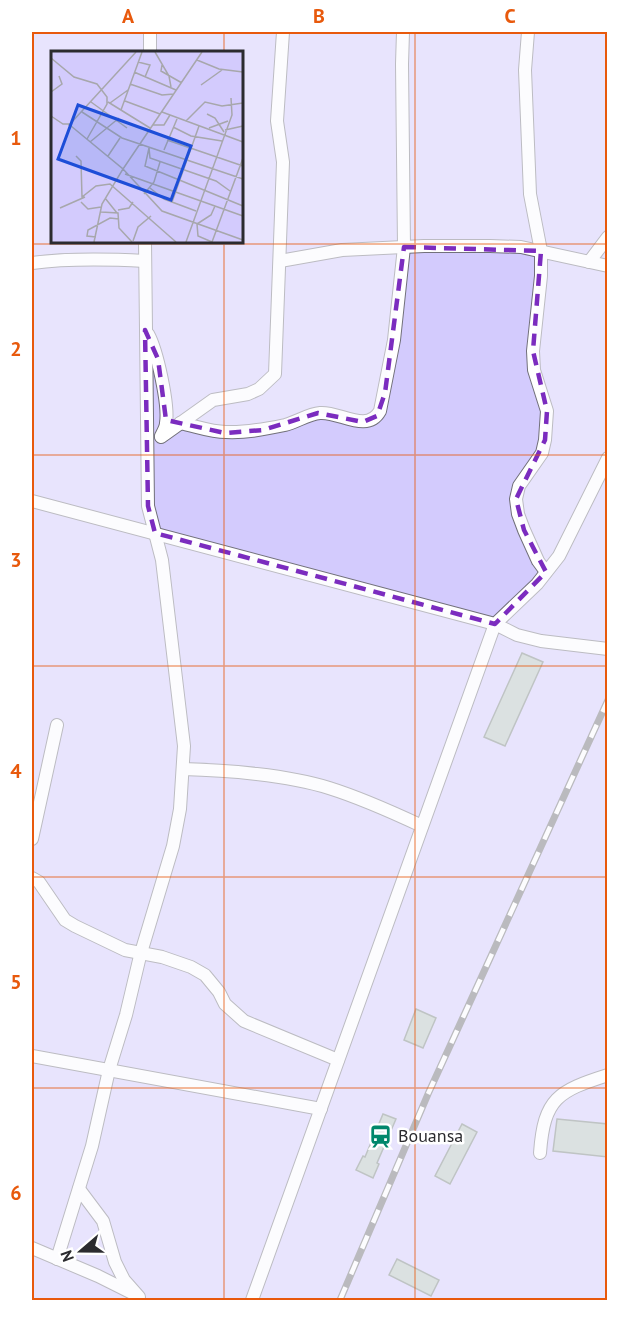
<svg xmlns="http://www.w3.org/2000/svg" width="639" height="1332" font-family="'PT Sans',sans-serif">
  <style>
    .green { fill: #d3cbfd; fill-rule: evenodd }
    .building { fill: #b7c3bf; stroke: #78837f; stroke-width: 1.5 }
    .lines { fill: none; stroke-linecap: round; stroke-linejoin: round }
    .street-casing { stroke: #72717a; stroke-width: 14 }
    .street { stroke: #fff; stroke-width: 12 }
    .rail-casing { stroke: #6e6e72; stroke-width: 7 }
    .rail { stroke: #fff; stroke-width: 4.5; stroke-dasharray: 14; stroke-linecap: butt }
    .marked { fill: none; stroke: #7b2cbf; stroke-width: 4.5; stroke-dasharray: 12 8; stroke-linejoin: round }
    .grid { fill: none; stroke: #e8590c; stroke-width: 1.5; stroke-opacity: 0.55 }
    .labels { text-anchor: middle; stroke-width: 5; stroke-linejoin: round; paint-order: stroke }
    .poi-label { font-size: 18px; fill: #2b2b2f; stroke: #fff; text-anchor: start }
    .inset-road { fill: none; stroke: #a7a7ab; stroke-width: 1.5 }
    .view { fill: #1d4ed8; fill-opacity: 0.15; stroke: #1d4ed8; stroke-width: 3 }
    .inset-edge { fill: none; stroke: #2b2b2f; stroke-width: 3 }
    .neatline { fill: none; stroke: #e8590c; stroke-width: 2 }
    .grid-label { font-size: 20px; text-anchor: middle; font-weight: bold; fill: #e8590c }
  </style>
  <rect width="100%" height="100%" fill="#faf9fe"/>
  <path class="green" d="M32,32H607V1300H32ZM52,52H242V242H52Z"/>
  <g class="building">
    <path d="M522,653L543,662L505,746L484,737Z"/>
    <path d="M416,1009L436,1018L423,1048L404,1040Z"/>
    <path d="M383,1114L396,1119L377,1163L379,1164L373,1178L356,1170L363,1156L365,1157Z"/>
    <path d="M557,1119L608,1124V1157L553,1151Z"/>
    <path d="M462,1124L477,1132L450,1184L435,1176Z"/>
    <path d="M397,1259L439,1280L431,1296L389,1275Z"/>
  </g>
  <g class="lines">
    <defs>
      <g id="street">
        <path d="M528,32L525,70L530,194L541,251V276L533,351L534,370L547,411L545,440L542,453L519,486L516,499L518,514L524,530L538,561L546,572"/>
        <path d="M150,52V32"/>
        <path d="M280,261L342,250L424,246H490L521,247L608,266"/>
        <path d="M589,262L608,237"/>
        <path d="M32,263C69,258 107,259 145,261"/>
        <path d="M148,334C157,350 169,405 166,423C166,427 163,432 161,436"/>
        <path d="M180,423C196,426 210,432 226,432C246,433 266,429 285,425C297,422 308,414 320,413C339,411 367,434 380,411L394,340L404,247L402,64L403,32"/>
        <path d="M161,437L213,400L248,394L259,389L275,374L283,162L277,121L283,32"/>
        <path d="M32,501L495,624L537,584L559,556L608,458"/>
        <path d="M183,769C226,770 288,775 329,788C361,798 392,812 422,826"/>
        <path d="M32,839L57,725"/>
        <path d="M32,878L39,882L65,920L75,926L125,950L162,957L191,967L205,975L219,992L225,1004L244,1021L338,1060"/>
        <path d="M32,1056L321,1109"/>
        <path d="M540,1153C544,1098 558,1091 608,1075"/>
        <path d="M79,1189L103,1221L115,1262L124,1280L139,1297"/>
        <path d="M32,1248L98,1276L134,1294"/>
        <path d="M57,1259L92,1146L109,1070L126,1015L140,956L173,846L180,809L184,746L162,560L148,506L145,242"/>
        <path d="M252,1300L495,624L517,635L541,641L608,649"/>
      </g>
    </defs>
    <use href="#street" class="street-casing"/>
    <use href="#street" class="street"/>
    <defs>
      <path id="rail" d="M340,1300L428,1094L608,700"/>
    </defs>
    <use href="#rail" class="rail-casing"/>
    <use href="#rail" class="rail"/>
  </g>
  <path d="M0 0H639V1332H0ZM404,247L541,251L533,351L547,411L545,440L516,499L524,530L546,572L495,624L155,533L148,506L145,330L158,359L166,420L225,433L263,430L318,413L363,422L377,416L385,393Z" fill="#faf9fe" fill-opacity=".55" fill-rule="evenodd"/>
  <path class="marked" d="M404,247L541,251L533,351L547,411L545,440L516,499L524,530L546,572L495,624L155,533L148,506L145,330L158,359L166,420L225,433L263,430L318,413L363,422L377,416L385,393Z"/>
  <path class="grid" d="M224,32V52M415,32V1300M224,242V1300M32,244H608M32,455H608M32,666H608M32,877H608M32,1088H608"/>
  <defs>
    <symbol id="station-bare" viewBox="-9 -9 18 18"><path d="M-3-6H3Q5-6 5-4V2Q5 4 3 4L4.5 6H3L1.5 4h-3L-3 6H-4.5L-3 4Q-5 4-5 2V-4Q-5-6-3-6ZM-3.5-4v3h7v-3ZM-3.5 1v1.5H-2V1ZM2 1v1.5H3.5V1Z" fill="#00876b" stroke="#fff" stroke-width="2.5" paint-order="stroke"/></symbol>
  </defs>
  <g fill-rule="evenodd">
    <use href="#station-bare" x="364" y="1120" width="33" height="33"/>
  </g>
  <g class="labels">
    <g class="poi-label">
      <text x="398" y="1142">Bouansa</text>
    </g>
  </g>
  <g transform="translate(51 51)">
    <rect width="192" height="192" fill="#faf9fe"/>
    <path d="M0,1H192V191H0Z" fill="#d3cbfd"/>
    <path class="inset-road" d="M104,1L118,25L120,36M151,1L72,118L111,160L192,189M0,7L23,26L46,33L56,46V53L36,88M146,9L168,18L192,21M87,11L99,14L94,26M111,14L110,20L131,32M83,21L125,39M79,33L111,44L123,43M150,34L171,19M0,41L11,33L8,25M74,50L109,63M40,51L76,77M57,51L99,77M59,52L77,39M70,59L91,1M31,61L71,87L192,128M111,61L192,91M156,63L164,67L173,81M0,65L12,73H20L17,74M135,70L154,51L171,55L192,52M20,72L85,1M102,74H113L119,64M20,75L72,118L51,153L43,191M122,76L140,85L171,90M158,77L177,70M174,79L192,75M116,89L192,115M39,91L68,67M98,97L94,115L192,155M98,97L99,107L165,130L179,140M113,99L126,68M25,105L30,110L31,146L45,135L59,133L125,191M57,105L69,87M74,123L192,165M99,137L113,148L145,160M93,143L103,131L109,111M54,147L66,162M30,151L37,158L50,156M121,151L148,75M9,157L34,146M67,159L78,157L82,151M50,161L67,162L68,177L81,191M45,186L36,185L37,179L59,167L68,168M82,190L87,176L100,165M135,191L181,64L180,47M161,191L192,107M161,191L147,185L146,173L160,164L164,155"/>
    <path class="view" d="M27,54L140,95L120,149L7,108Z"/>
    <rect width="192" height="192" class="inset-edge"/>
  </g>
  <rect width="639" height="1332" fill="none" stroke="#ffffff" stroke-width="66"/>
  <g transform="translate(81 1251) rotate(250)" stroke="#ffffff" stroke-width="4.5" paint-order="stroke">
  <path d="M0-4.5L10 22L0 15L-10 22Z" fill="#2b2b2f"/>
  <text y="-9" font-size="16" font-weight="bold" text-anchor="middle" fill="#2b2b2f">N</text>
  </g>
  <rect x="33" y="33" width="573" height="1266" class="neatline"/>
  <g class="grid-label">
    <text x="128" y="23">A</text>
    <text x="319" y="23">B</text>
    <text x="510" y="23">C</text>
    <text x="16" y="145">1</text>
    <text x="16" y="356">2</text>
    <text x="16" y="567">3</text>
    <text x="16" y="778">4</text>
    <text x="16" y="989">5</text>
    <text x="16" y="1200">6</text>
  </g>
</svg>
